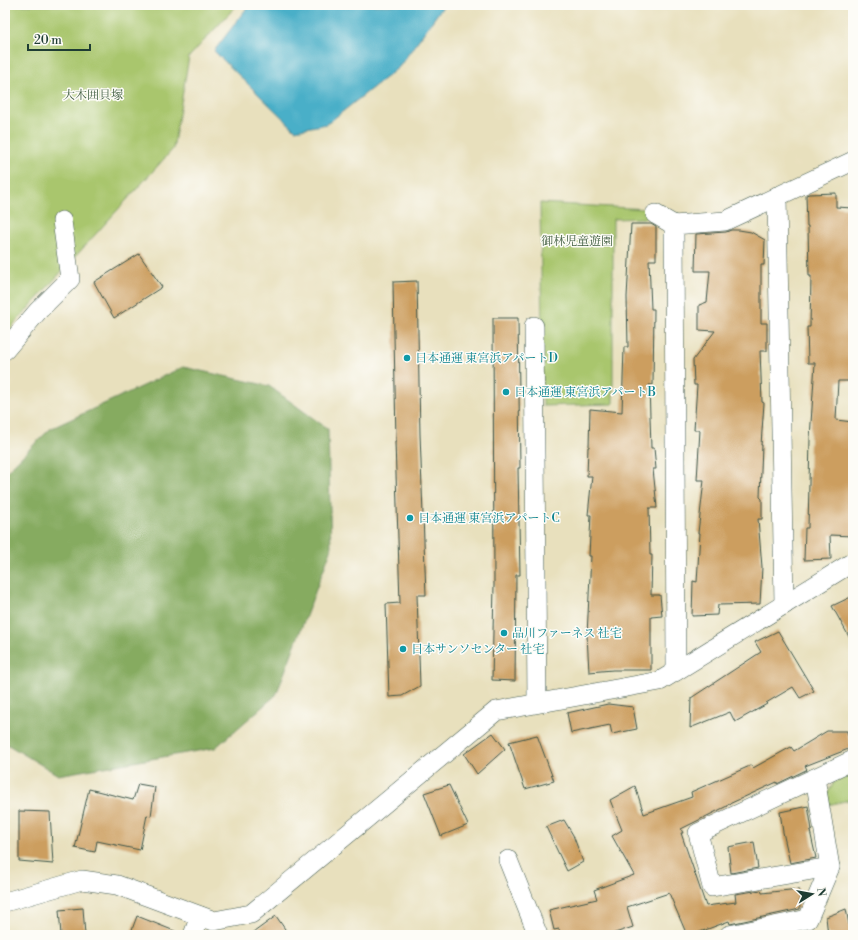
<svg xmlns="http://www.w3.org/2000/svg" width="858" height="940" font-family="'Libre Bodoni','Noto Serif JP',serif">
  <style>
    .green { fill: #a9c66d; stroke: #648250 }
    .forest { fill: #86ab60; stroke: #52744a }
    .water { fill: #49afc8; stroke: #34767e }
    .building { fill: #cc9e5e }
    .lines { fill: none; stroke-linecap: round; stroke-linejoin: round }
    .street-casing { stroke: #3d5549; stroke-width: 20 }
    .street { stroke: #fff; stroke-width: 19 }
    .culture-dot { fill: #0f9aa8; stroke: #fdfcf7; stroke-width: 1.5 }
    .labels { text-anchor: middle; stroke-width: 3; stroke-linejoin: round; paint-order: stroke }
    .park-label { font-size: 12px; fill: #425f42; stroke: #fdfcf7 }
    .culture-label { font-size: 12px; fill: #0d838f; stroke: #fdfcf7; text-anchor: start }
  </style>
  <rect width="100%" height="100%" fill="#fdfcf7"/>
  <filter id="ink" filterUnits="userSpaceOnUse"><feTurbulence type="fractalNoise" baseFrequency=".025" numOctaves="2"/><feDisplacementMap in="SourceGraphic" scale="8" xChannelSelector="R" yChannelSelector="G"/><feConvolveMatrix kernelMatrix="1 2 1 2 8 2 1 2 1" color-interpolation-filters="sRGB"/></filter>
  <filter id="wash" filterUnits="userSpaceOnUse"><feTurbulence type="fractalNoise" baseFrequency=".012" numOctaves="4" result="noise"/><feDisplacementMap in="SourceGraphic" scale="16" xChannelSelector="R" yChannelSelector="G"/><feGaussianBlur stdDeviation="0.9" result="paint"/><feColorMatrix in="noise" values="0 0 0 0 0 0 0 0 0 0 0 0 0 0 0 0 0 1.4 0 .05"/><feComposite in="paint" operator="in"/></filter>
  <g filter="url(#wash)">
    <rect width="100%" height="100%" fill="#e8e0bd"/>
    <g class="green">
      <path d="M5,5H237L189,57L173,149L5,334Z"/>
      <path d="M540,203L647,209V218L613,219V404L543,406Z"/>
      <path d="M853,771V799L820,807L834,782Z"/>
    </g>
    <path class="forest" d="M183,367L269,386L328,429L331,550L276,695L215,748L58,775L5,743V473L50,429Z"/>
    <path class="water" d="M249,5H444L399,67L327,124L295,130L214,51Z"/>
    <g id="blocks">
      <g class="building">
        <path d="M836,193V207L853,208V381H838L836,420L853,422V536L830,535L831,559L804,560L805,528H808L810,438L815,363H808L807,327H810L811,276H809L808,226H807L806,195L809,194Z"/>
        <path d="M631,224H651L656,227V260H649L651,309H654L653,385H649L651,448H654L656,469H653L657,508H649L650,555H652L651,595H660L662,616L651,617V670H613L589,672L587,635L591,556H589L591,515H588L592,476H587L588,447H589L590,409L622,412L624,347H628L627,297Z"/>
        <path d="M731,230H739L751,232L765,240L764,265H761V323H767V351H760L762,402L764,403L761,445H762L760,497L762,499V519H758L762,567L760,604L718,605L717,615L692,616L693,581L697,582L700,533H698L704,480H697L700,430H694L697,385H694L693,360L715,331L699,330V305L707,302L710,271H695L696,234L726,232Z"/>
        <path d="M139,254L162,287L114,318L94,282Z"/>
        <path d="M417,281L420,434L426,595H417L420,686L402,696L389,697L386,604L400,603L395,441H396L393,282Z"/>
        <path d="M493,318H518L520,468H518L520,575H516L515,681L492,680L494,585Z"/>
        <path d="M853,596V644L832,606Z"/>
        <path d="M778,631L814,691L800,698L793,687L766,703L767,704L735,722L730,712L690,728L691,698L761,652L755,642Z"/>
        <path d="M608,704L633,707L637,729L612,734L610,725L571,733L567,713Z"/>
        <path d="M827,731H847L851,748L805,766L807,769L806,770L777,784V782L727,805V806L681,829L683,833H681L706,906L736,902L735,894L761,890L762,893L799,889L800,909L730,924L729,921L692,935H687L669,893L627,907L633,927L609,935H560L559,929L554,930L549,910L597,899L594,890L634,875L612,836L622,830L610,800L635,786L644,814L692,797L691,792L752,765L753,768L791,747L794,751Z"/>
        <path d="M493,733L505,749L477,774L464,754Z"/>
        <path d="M537,735L554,781L525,789L509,742Z"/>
        <path d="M138,784L155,787L151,816L147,815L140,850L97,841L95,852L75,848L89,789L133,800Z"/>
        <path d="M449,785L468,825L441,836L424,793Z"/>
        <path d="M808,806L812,830L810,831L816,858L790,863L783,832L780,812Z"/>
        <path d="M19,811L50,812L53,864L19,861Z"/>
        <path d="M564,820L573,835L583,862L567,871L546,827Z"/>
        <path d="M754,842L758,868L731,873L728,847Z"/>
        <path d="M83,908L85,935H61L59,910Z"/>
        <path d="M846,909L851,935H828L826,917Z"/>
        <path d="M137,916L182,934V935H130Z"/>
        <path d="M276,916L289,935H250Z"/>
      </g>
    </g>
  </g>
  <g filter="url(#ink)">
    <use href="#blocks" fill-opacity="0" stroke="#3d5549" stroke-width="1"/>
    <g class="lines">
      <defs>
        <g id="street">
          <path d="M777,196L784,605"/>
          <path d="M655,214L674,225"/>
          <path d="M534,326L537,703"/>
          <path d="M5,350L38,311L70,279L62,221"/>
          <path d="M676,671L674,225L725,221L853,161"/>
          <path d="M815,778L830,867"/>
          <path d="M508,860L538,935"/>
          <path d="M5,902L82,880L117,885L214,921L251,914L496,711L660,681L853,562"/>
          <path d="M193,935L200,916"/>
          <path d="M729,935L808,919L830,867L712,887L698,833L853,760"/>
        </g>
      </defs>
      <use href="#street" class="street-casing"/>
      <use href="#street" class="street"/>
    </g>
  </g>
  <g class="culture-dot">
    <circle cx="407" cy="358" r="4"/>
    <circle cx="506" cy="392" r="4"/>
    <circle cx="410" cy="518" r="4"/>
    <circle cx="504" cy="633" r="4"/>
    <circle cx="403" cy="649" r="4"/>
  </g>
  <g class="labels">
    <g class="park-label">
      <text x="93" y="99">大木囲貝塚</text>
      <text x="577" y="245">御林児童遊園</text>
    </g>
    <g class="culture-label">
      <text x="415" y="362">日本通運 東宮浜アパートD</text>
      <text x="514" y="396">日本通運 東宮浜アパートB</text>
      <text x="418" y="522">日本通運 東宮浜アパートC</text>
      <text x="512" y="637">品川ファーネス 社宅</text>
      <text x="411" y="653">日本サンソセンター 社宅</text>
    </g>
  </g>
  <rect width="858" height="940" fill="none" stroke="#fdfcf7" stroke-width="20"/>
  <g transform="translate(812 894) rotate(79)" stroke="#fdfcf7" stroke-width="3" paint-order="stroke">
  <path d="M0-3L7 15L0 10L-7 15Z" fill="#1f3d34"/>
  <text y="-6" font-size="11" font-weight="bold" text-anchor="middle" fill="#1f3d34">N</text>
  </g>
  <path d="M28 44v6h62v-6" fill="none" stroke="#1f3d34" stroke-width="2"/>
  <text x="34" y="44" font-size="12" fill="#1f3d34" stroke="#fdfcf7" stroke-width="3" paint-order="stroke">20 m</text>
</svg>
